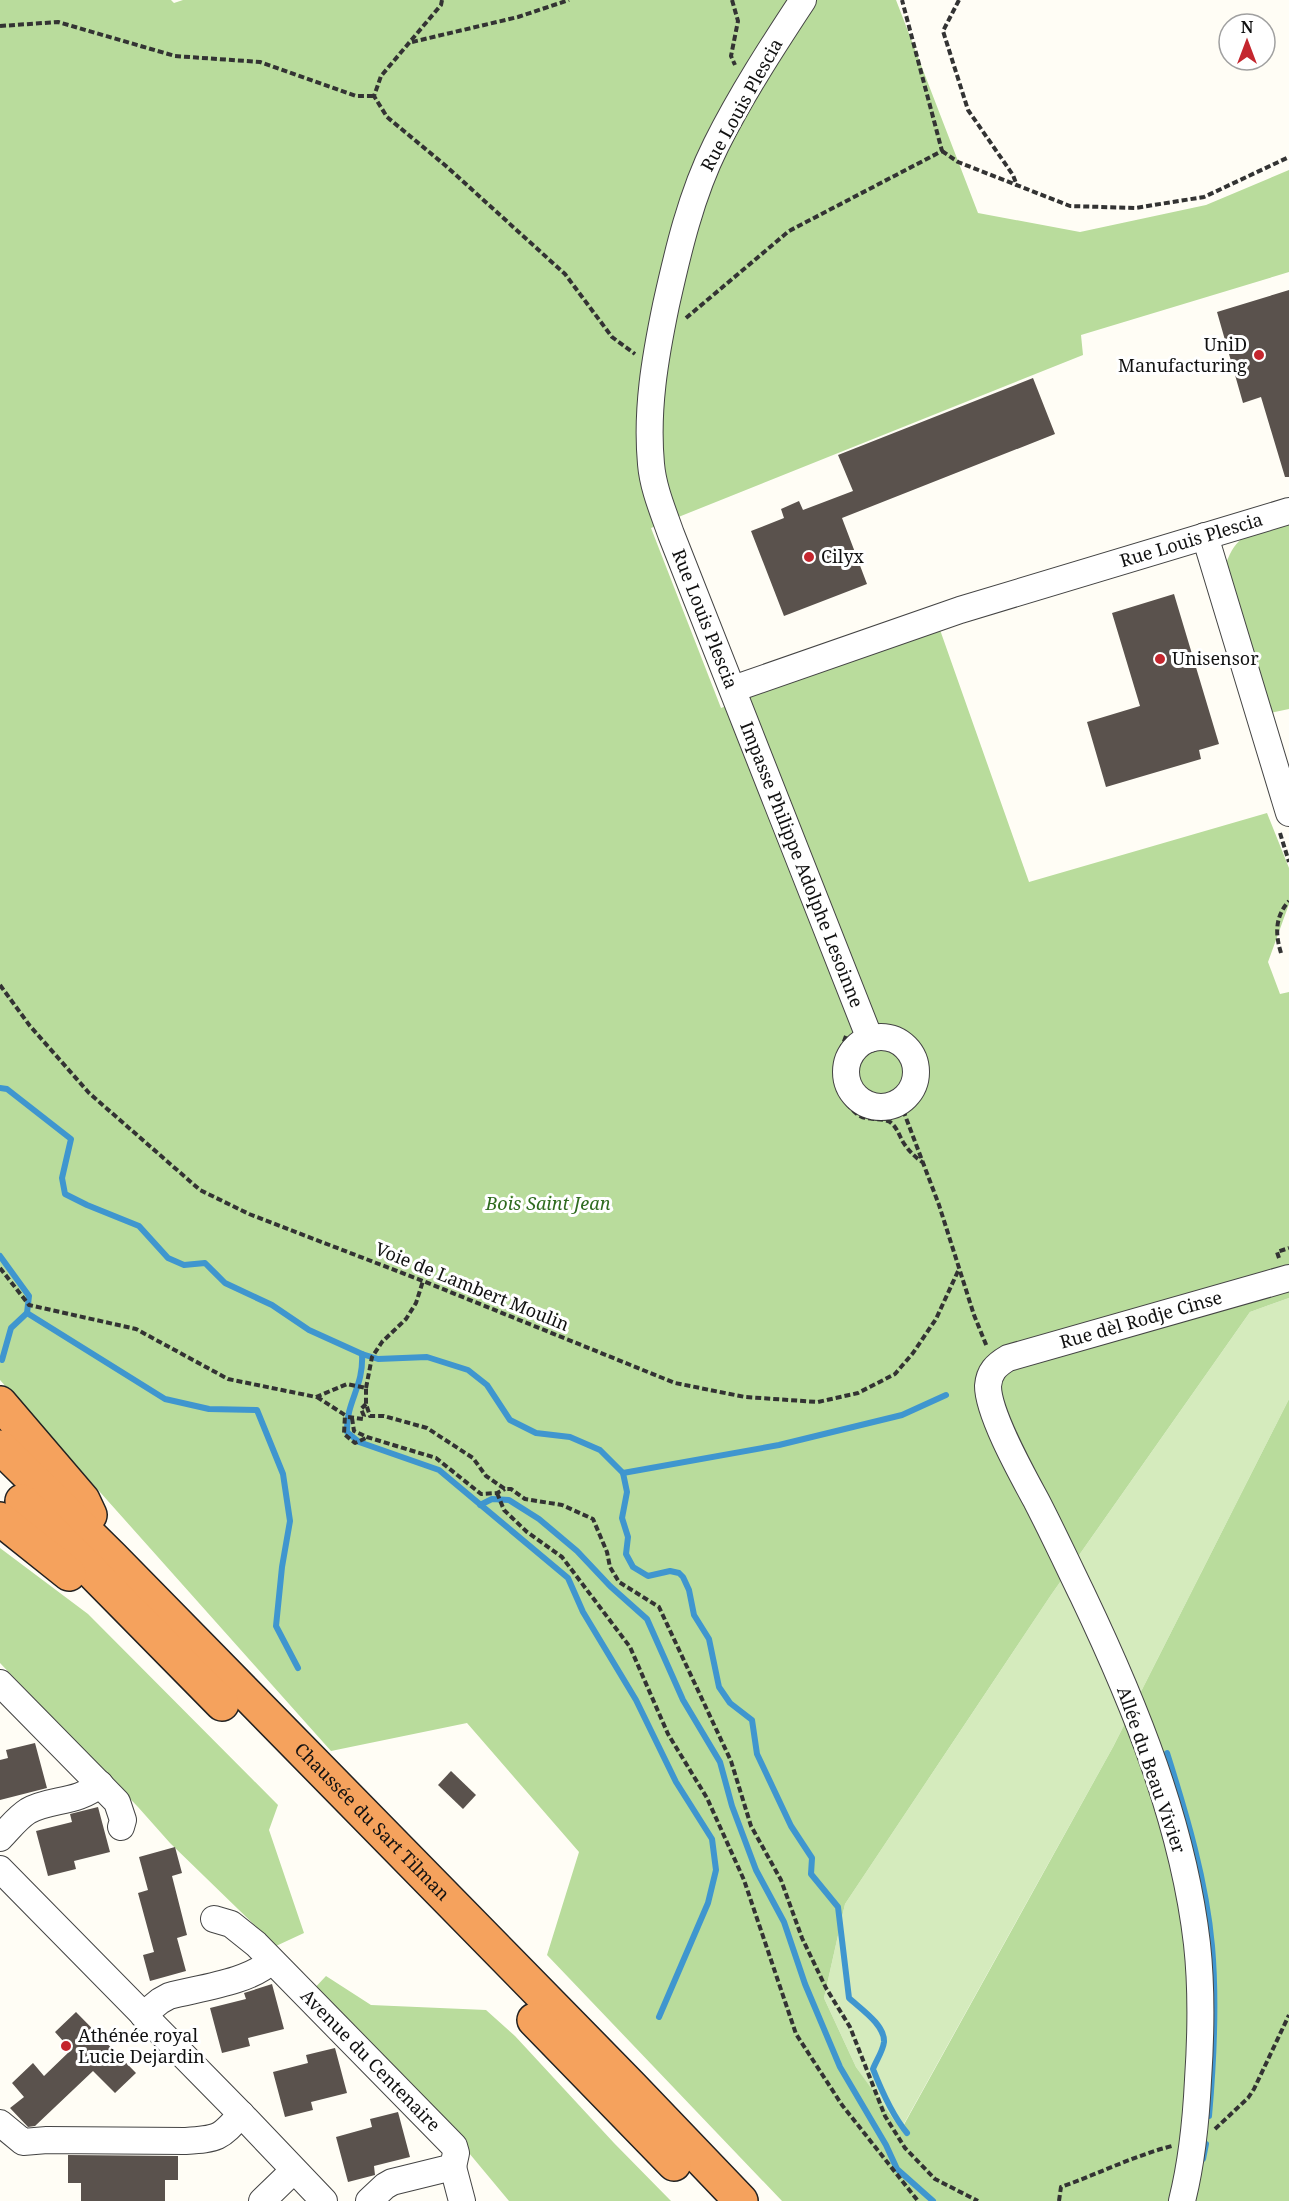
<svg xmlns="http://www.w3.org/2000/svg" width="1289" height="2201" font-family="'Noto Serif',serif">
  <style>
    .green { fill: #d5ebbd }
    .forest { fill: #b9dc9c }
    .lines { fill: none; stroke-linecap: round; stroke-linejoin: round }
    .stream { stroke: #3f96cf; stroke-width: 6 }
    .building { fill: #5a524d }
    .minor-casing { stroke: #444; stroke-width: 28 }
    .highway-casing { stroke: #222; stroke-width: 36 }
    .path { stroke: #333; stroke-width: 4; stroke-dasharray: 6 3; stroke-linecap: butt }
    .minor { stroke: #fff; stroke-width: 26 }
    .highway { stroke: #f5a25d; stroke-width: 33 }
    .poi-dot { fill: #c4262e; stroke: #fff; stroke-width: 2 }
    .labels { text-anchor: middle; stroke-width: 6; stroke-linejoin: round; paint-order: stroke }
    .street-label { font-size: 18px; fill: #111; stroke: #fff }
    .poi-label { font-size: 18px; fill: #111; stroke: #fff; text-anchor: start }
    .park-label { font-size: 18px; font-style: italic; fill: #2f6b1f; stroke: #fff }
  </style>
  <rect width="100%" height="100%" fill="#fffdf5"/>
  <path class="green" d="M1289,1298V1399L1113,1747L900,2131L856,2067L824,1998L845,1904L1051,1595L1250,1312Z"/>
  <g class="forest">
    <path d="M0,0H171L174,3L183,0H896L978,213L1080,232L1206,205L1289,170V272L1081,335L1083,355L651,528L721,708L939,627L1029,882L1267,813L1289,868V904L1268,962L1280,994L1289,992V1298L1250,1312L1051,1595L845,1904L824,1998L856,2067L901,2130L1113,1747L1289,1399V2201H782L547,1955L579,1852L467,1723L331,1751L0,1380Z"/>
    <path d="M1289,523V709L1270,713L1226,564C1238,529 1257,532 1289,523Z"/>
    <path d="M0,1548L88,1614L278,1805L269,1830L304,1933L276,1946L170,1843L138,1807L0,1663Z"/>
    <path d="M326,1976L371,2005L486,2010L515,2036L614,2143L671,2201H509L459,2141L310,1993Z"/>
  </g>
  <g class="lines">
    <g class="stream">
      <path d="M0,1088L7,1089L71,1139L62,1178L65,1194L87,1205L139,1226L168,1258L184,1265L205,1263L225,1283L272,1305L309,1330L362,1354L378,1359L427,1357L468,1370L487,1385L510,1420L536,1433L570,1437L600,1450L623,1473L627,1492L622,1518L628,1537L626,1554L633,1567L648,1576L670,1571L679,1573L683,1577L689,1590L694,1615L709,1639L719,1687L730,1703L752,1720L757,1754L791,1826L812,1858L811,1874L838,1907L849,1998C861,2009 885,2025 884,2042C883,2051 876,2061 873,2069C882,2092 892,2115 907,2133"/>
      <path d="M0,1256L29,1296L27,1313L11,1328L2,1360"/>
      <path d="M27,1313L165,1399L209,1409L257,1410L283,1474L290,1521L282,1567L276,1626L298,1668"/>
      <path d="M362,1354C364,1387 346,1401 347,1432L359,1442L439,1470L568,1578L583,1612L636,1700L676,1782L712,1839L716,1870L708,1903L659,2017"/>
      <path d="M623,1473L779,1445L902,1415L946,1395"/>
      <path d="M480,1505L492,1499L509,1500L539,1519L577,1551L610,1586L647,1619L683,1700L720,1762L732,1806L756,1870L784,1922L805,1984L840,2067L886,2145L897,2169L933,2201"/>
      <path d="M1167,1753C1187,1816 1206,1880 1212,1946C1217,2003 1214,2059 1209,2116"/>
      <path d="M1203,2159L1206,2144"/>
    </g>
  </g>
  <g class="building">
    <path d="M1289,290V477H1285L1261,397L1243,403L1217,312Z"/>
    <path d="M1033,378L1055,434L842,518L867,584L784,616L751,531L784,518L781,509L799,501L803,510L853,491L838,455Z"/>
    <path d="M1174,594L1219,744L1199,750L1201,759L1106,787L1087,722L1140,706L1112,613Z"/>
    <path d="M35,1743L47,1788L0,1800V1760L8,1758L6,1750Z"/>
    <path d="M451,1771L476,1795L463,1809L438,1785Z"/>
    <path d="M98,1807L110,1852L74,1861L76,1869L48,1876L36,1831L72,1822L70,1814Z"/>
    <path d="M175,1847L182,1873L172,1876L187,1935L177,1938L186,1971L150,1981L143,1955L154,1952L138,1893L148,1890L139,1857Z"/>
    <path d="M272,1984L284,2029L248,2038L250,2046L222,2053L210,2008L246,1999L244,1993Z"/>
    <path d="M76,2012L136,2073L115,2093L93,2071L35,2126L28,2127L10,2108L24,2097L12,2083L33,2063L44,2076L71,2050L55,2032Z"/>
    <path d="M335,2048L347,2093L311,2102L313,2110L285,2117L273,2072L308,2063L306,2055Z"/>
    <path d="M398,2112L410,2157L374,2166L375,2175L348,2182L336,2137L372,2127L370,2119Z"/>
    <path d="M68,2155L178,2156V2180H165V2201H81V2183H68Z"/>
  </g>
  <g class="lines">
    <defs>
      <g id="minor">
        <path id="s1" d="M803,0C772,47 741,95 716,145C691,195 678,251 666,305C655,358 646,410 651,464C653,488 663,511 671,534L870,1039"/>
        <path d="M1205,536L1289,813"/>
        <path id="s2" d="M733,689L960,610L1289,511"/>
        <circle cx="881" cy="1072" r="35"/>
        <path d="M0,1683L117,1802L123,1820L121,1827"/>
        <path d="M0,1838C9,1829 17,1818 28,1811C51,1798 77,1804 100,1784"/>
        <path d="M0,1869L241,2114L324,2201"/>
        <path id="s3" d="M214,1919L231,1924L256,1944L454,2146L456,2153L453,2167L392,2182L385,2186L369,2201"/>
        <path d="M143,2015L160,2001L169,1996C199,1988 250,1982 271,1961"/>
        <path d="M0,2123L23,2142L47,2140L185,2141C217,2139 220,2139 241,2114"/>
        <path d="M453,2167L462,2201"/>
        <path d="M262,2201L293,2171"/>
        <path id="s4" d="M1182,2201C1192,2161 1196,2121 1198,2080C1201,2035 1202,1989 1197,1944C1183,1823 1135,1705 1083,1596C1068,1565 1053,1533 1037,1502C1023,1476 988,1414 988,1386C989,1372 996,1365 1008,1358L1289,1278"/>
      </g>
      <g id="highway">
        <path d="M0,1403L83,1500L90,1515"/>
        <path id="s5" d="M0,1447L112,1557L631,2086L741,2201"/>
        <path d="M22,1501L222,1704"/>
        <path d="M0,1519L69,1574"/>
        <path d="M534,2020L674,2164"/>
      </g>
    </defs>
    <use href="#minor" class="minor-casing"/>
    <use href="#highway" class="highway-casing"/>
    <g class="path">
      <path d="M442,0L441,5L381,76L374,96L387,117L446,166L565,274L612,337L635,354"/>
      <path d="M732,0L738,21L731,56L735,65"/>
      <path d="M959,0L943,31L968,110L1013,175L1017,186"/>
      <path d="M0,26L58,22L175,56L260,62L356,96H374"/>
      <path d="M412,42L518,17L569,0"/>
      <path d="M942,151L958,162L1070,206L1135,208L1204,197L1289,157"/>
      <path d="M686,318L789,231L942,151L902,0"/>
      <path d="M1280,833L1289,862"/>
      <path d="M1281,953C1275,934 1275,916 1289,901"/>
      <path d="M0,985L30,1026L89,1093L200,1190L249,1214L423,1281L675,1383L745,1397L818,1402L858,1393L895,1374L913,1353L936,1319L959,1269"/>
      <path d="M846,1036C837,1061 827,1076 845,1101C850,1107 855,1114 862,1117C871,1120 882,1118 890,1122C897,1127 899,1135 903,1142C908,1150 914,1156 922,1162"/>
      <path d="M900,1102L939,1205L974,1315L987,1347"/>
      <path d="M1279,1258L1277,1252L1289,1248"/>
      <path d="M0,1268L29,1305L136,1329L228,1379L316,1397L347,1384L366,1388V1404L370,1416H384L427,1428L473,1458L486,1476L505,1489H511L525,1499L562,1505L593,1519L607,1552L610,1567L619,1582L659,1607L731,1761L751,1826L781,1880L802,1938L826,1988L850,2027L885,2116L905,2148L935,2179L978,2201"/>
      <path d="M366,1388L372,1357L382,1342L406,1319L416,1303L423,1281"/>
      <path d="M317,1397L345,1415L344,1434L355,1443L366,1438"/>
      <path d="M348,1417L363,1419L364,1416L361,1409L366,1404"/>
      <path d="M352,1418L354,1431L367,1437L436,1458L481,1494L497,1493L505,1489"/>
      <path d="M497,1493L504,1510L527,1532L562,1557L630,1647L668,1734L707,1798L744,1880L796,2034L842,2105L918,2201"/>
      <path d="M1215,2129L1248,2098L1254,2089L1289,2015"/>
      <path d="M1059,2201L1061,2187C1098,2174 1133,2156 1172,2146"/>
    </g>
    <use href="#minor" class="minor"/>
    <use href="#highway" class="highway"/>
  </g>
  <g class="poi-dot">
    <circle cx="1259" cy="355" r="6"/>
    <circle cx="809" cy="557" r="6"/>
    <circle cx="1160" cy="659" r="6"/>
    <circle cx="66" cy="2046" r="6"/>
  </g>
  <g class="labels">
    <g class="street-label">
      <text transform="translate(742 105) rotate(-61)" y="6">Rue Louis Plescia</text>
      <text dy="6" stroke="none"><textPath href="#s2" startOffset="482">Rue Louis Plescia</textPath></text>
      <text dy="6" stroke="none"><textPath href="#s1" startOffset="662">Rue Louis Plescia</textPath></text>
      <text dy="6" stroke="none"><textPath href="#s1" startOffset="926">Impasse Philippe Adolphe Lesoinne</textPath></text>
      <text transform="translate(472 1287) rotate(22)" y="6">Voie de Lambert Moulin</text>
      <text dy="6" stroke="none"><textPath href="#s4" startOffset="1032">Rue dèl Rodje Cinse</textPath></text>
      <text transform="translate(1151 1770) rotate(71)" y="6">Allée du Beau Vivier</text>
      <text dy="6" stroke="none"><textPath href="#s5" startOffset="528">Chaussée du Sart Tilman</textPath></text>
      <text dy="6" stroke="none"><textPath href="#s3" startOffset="213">Avenue du Centenaire</textPath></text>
    </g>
    <g class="poi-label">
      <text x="1247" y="351" text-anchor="end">UniD<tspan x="1247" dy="21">Manufacturing</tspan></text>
      <text x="821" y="563">Cilyx</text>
      <text x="1172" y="665">Unisensor</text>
      <text x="78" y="2042">Athénée royal<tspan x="78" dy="21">Lucie Dejardin</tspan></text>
    </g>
    <g class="park-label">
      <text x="548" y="1210">Bois Saint Jean</text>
    </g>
  </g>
  <g transform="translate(1247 42)"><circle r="28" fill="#ffffff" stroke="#a0a0a0" stroke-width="1.5"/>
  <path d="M0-4.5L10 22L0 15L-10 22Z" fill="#c4262e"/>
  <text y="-9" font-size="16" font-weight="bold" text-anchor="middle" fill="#111111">N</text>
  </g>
</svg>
